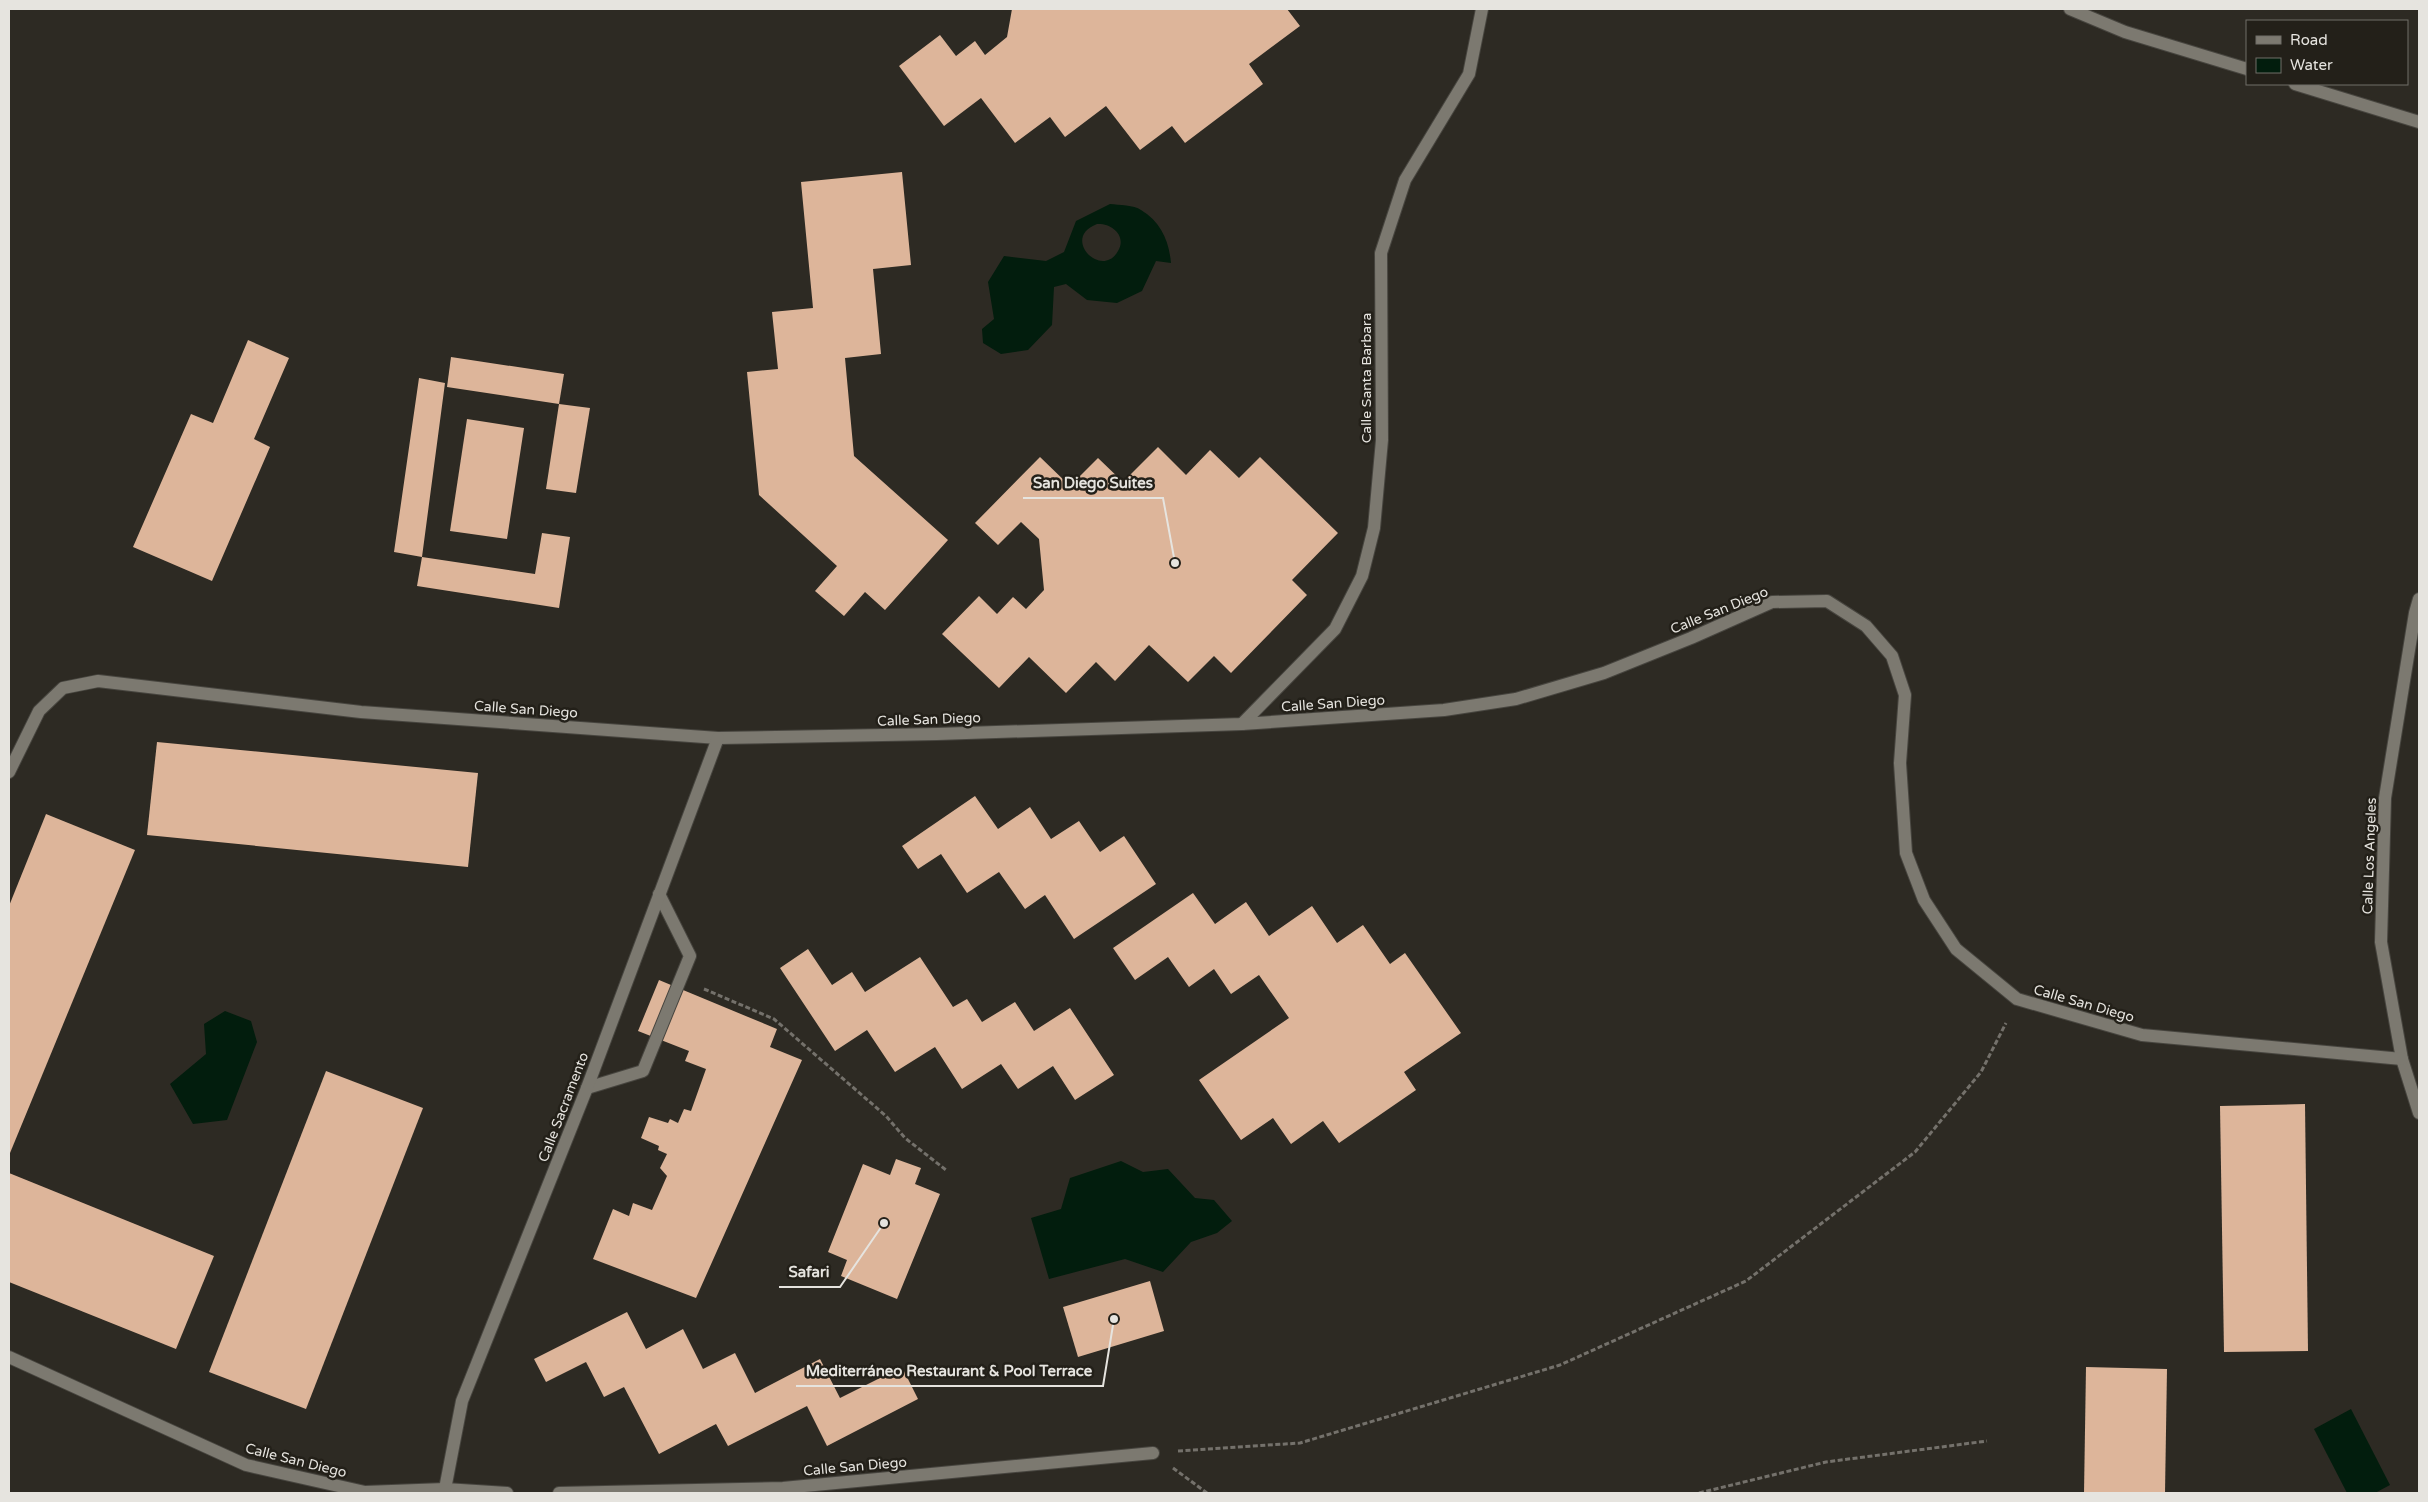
<svg xmlns="http://www.w3.org/2000/svg" width="2428" height="1502" font-family="'Varela Round',sans-serif">
  <style>
    .water { fill: #021d0d; fill-rule: evenodd }
    .building { fill: #ddb59a }
    .lines { fill: none; stroke-linecap: round; stroke-linejoin: round }
    .minor-casing { stroke: #47453f; stroke-width: 14 }
    .path { stroke: #74716b; stroke-width: 3; stroke-dasharray: 5 2.5; stroke-linecap: butt }
    .minor { stroke: #7c7970; stroke-width: 12 }
    .labels { text-anchor: middle; stroke-width: 5; stroke-linejoin: round; paint-order: stroke }
    .street-label { font-size: 14px; fill: #e6e4df; stroke: #232019 }
    .leader { fill: none; stroke: #e6e4df; stroke-width: 2 }
    .callout-dot { fill: #e6e4df; stroke: #232019; stroke-width: 2 }
    .callout-label { font-size: 15px; text-anchor: middle; font-weight: bold; fill: #e6e4df; stroke: #232019; stroke-width: 5; stroke-linejoin: round; paint-order: stroke }
  </style>
  <rect width="100%" height="100%" fill="#2d2a23"/>
  <g class="water">
    <path d="M1110,204C1119,205 1134,205 1141,210C1161,222 1169,241 1171,263L1156,261L1142,291L1117,303L1087,300L1066,284L1054,287L1052,325L1028,350L1001,354L983,343L982,329L994,319L988,282L1004,256L1046,261L1064,252L1076,221ZM1097,224C1112,223 1127,236 1118,251C1102,280 1060,238 1097,224Z"/>
    <path d="M225,1011L251,1021L257,1042L227,1120L193,1124L170,1084L206,1054L204,1024Z"/>
    <path d="M1121,1161L1143,1172L1168,1169L1195,1198L1214,1200L1232,1221L1217,1233L1191,1242L1163,1272L1125,1259L1049,1279L1031,1218L1061,1209L1070,1178Z"/>
    <path d="M2351,1409L2390,1485L2375,1493H2347L2314,1429Z"/>
  </g>
  <g class="building">
    <path d="M1012,9H1287L1300,26L1249,64L1263,84L1185,143L1172,126L1140,150L1106,106L1065,137L1050,117L1015,143L981,98L944,126L899,66L940,35L956,56L975,41L985,55L1007,37Z"/>
    <path d="M902,172L911,265L873,269L881,354L845,358L854,456L948,540L885,610L865,592L844,616L815,591L837,566L759,495L747,372L778,369L772,312L813,308L801,182Z"/>
    <path d="M248,340L289,358L254,439L270,447L212,581L133,547L191,414L213,423Z"/>
    <path d="M451,357L564,374L559,404L447,387Z"/>
    <path d="M419,378L445,383L422,557L535,574L542,533L570,537L559,608L417,586L422,557L394,552Z"/>
    <path d="M559,404L590,408L576,493L546,489Z"/>
    <path d="M467,419L524,428L507,539L450,531Z"/>
    <path d="M1158,447L1186,475L1210,450L1239,478L1260,457L1338,533L1292,580L1307,595L1231,673L1214,656L1188,682L1149,645L1115,681L1096,662L1066,693L1029,657L999,688L942,634L979,596L997,614L1013,597L1026,609L1044,590L1039,539L1021,522L998,545L975,523L1040,457L1070,486L1098,458L1123,482Z"/>
    <path d="M157,742L478,773L468,867L147,835Z"/>
    <path d="M975,796L998,829L1030,807L1051,839L1079,821L1100,852L1124,836L1156,884L1074,939L1045,895L1025,909L999,872L967,893L941,854L918,869L902,846Z"/>
    <path d="M46,814L135,850L10,1153L9,906Z"/>
    <path d="M1193,893L1215,924L1246,902L1269,936L1312,906L1337,943L1363,925L1390,964L1405,953L1461,1033L1404,1072L1416,1090L1339,1143L1323,1121L1291,1144L1273,1118L1241,1140L1199,1080L1289,1018L1259,975L1231,994L1214,969L1189,987L1168,957L1135,980L1113,948Z"/>
    <path d="M808,949L832,985L852,972L865,992L920,957L953,1007L967,999L982,1022L1015,1002L1034,1031L1070,1008L1114,1075L1075,1100L1053,1066L1018,1089L1001,1064L962,1089L935,1047L895,1072L867,1030L835,1051L780,968Z"/>
    <path d="M659,980L777,1029L770,1047L802,1060L696,1298L593,1259L613,1209L629,1216L633,1203L652,1210L667,1176L660,1168L667,1154L658,1150L659,1146L641,1138L649,1117L668,1123L670,1119L678,1123L684,1109L691,1111L706,1069L685,1061L689,1051L638,1031Z"/>
    <path d="M326,1071L423,1108L306,1409L209,1372Z"/>
    <path d="M2305,1104L2308,1351L2224,1352L2220,1106Z"/>
    <path d="M896,1159L921,1168L915,1184L940,1194L897,1299L841,1276L847,1260L828,1252L863,1164L890,1175Z"/>
    <path d="M9,1173L214,1256L176,1349L9,1282Z"/>
    <path d="M1150,1281L1164,1331L1078,1357L1063,1307Z"/>
    <path d="M627,1312L646,1349L683,1329L703,1369L735,1353L755,1393L820,1359L840,1398L902,1367L918,1399L827,1446L807,1406L728,1446L716,1424L659,1454L624,1387L604,1397L586,1362L546,1382L534,1359Z"/>
    <path d="M2086,1367L2167,1369L2165,1493H2084Z"/>
  </g>
  <g class="lines">
    <defs>
      <g id="minor">
        <path d="M2070,9L2125,32L2247,69"/>
        <path d="M2295,84L2419,122"/>
        <path d="M2419,599L2415,613L2385,798L2381,942L2402,1059L2419,1113"/>
        <path d="M1242,724L1335,629L1362,576L1374,528L1382,440L1381,253L1405,180L1469,74L1482,9"/>
        <path d="M9,772L39,711L63,688L98,681L361,712L718,738L937,734L1242,724L1444,710L1516,699L1604,673L1691,638L1772,602L1827,601L1866,626L1892,656L1905,695L1900,763L1906,853L1924,900L1956,949L2017,999L2142,1035L2402,1059"/>
        <path d="M587,1088L643,1071L690,956L659,894"/>
        <path d="M9,1357L246,1465L365,1492L445,1489L507,1493"/>
        <path d="M445,1489L462,1401L587,1088L718,738"/>
        <path d="M559,1493L783,1488L1153,1453"/>
      </g>
    </defs>
    <use href="#minor" class="minor-casing"/>
    <g class="path">
      <path d="M704,989L774,1019L886,1116L905,1138L946,1170"/>
      <path d="M1178,1451L1300,1443L1560,1365L1746,1281L1915,1152L1981,1072L2006,1023"/>
      <path d="M1173,1468L1207,1493"/>
      <path d="M1699,1493L1826,1462L1987,1441"/>
    </g>
    <use href="#minor" class="minor"/>
  </g>
  <g class="labels">
    <g class="street-label">
      <text transform="translate(1366 378) rotate(-90)" y="5">Calle Santa Barbara</text>
      <text transform="translate(1719 610) rotate(-22)" y="5">Calle San Diego</text>
      <text transform="translate(1333 703) rotate(-4)" y="5">Calle San Diego</text>
      <text transform="translate(526 709) rotate(4)" y="5">Calle San Diego</text>
      <text transform="translate(929 719) rotate(-2)" y="5">Calle San Diego</text>
      <text transform="translate(2369 856) rotate(-88)" y="5">Calle Los Angeles</text>
      <text transform="translate(2084 1003) rotate(16)" y="5">Calle San Diego</text>
      <text transform="translate(563 1107) rotate(-69)" y="5">Calle Sacramento</text>
      <text transform="translate(296 1460) rotate(14)" y="5">Calle San Diego</text>
      <text transform="translate(855 1466) rotate(-5)" y="5">Calle San Diego</text>
    </g>
  </g>
  <path class="leader" d="M1175 563L1163 498H1023M884 1223L840 1287H779M1114 1319L1103 1386H796"/>
  <g class="callout-dot">
    <circle cx="1175" cy="563" r="5"/>
    <circle cx="884" cy="1223" r="5"/>
    <circle cx="1114" cy="1319" r="5"/>
  </g>
  <g class="callout-label">
    <text x="1093" y="488">San Diego Suites</text>
    <text x="809" y="1277">Safari</text>
    <text x="949" y="1376">Mediterráneo Restaurant &amp; Pool Terrace</text>
  </g>
  <rect width="2428" height="1502" fill="none" stroke="#e6e4df" stroke-width="20"/>
  <rect x="2246" y="20" width="162" height="65" fill="#232019" stroke="#716e68"/>
  <rect x="2256" y="36" width="25" height="8" fill="#7c7970" stroke="#716e68"/>
  <text x="2290" y="45" font-size="15" fill="#e6e4df">Road</text>
  <rect x="2256" y="58" width="25" height="15" fill="#021d0d" stroke="#716e68"/>
  <text x="2290" y="70" font-size="15" fill="#e6e4df">Water</text>
</svg>
